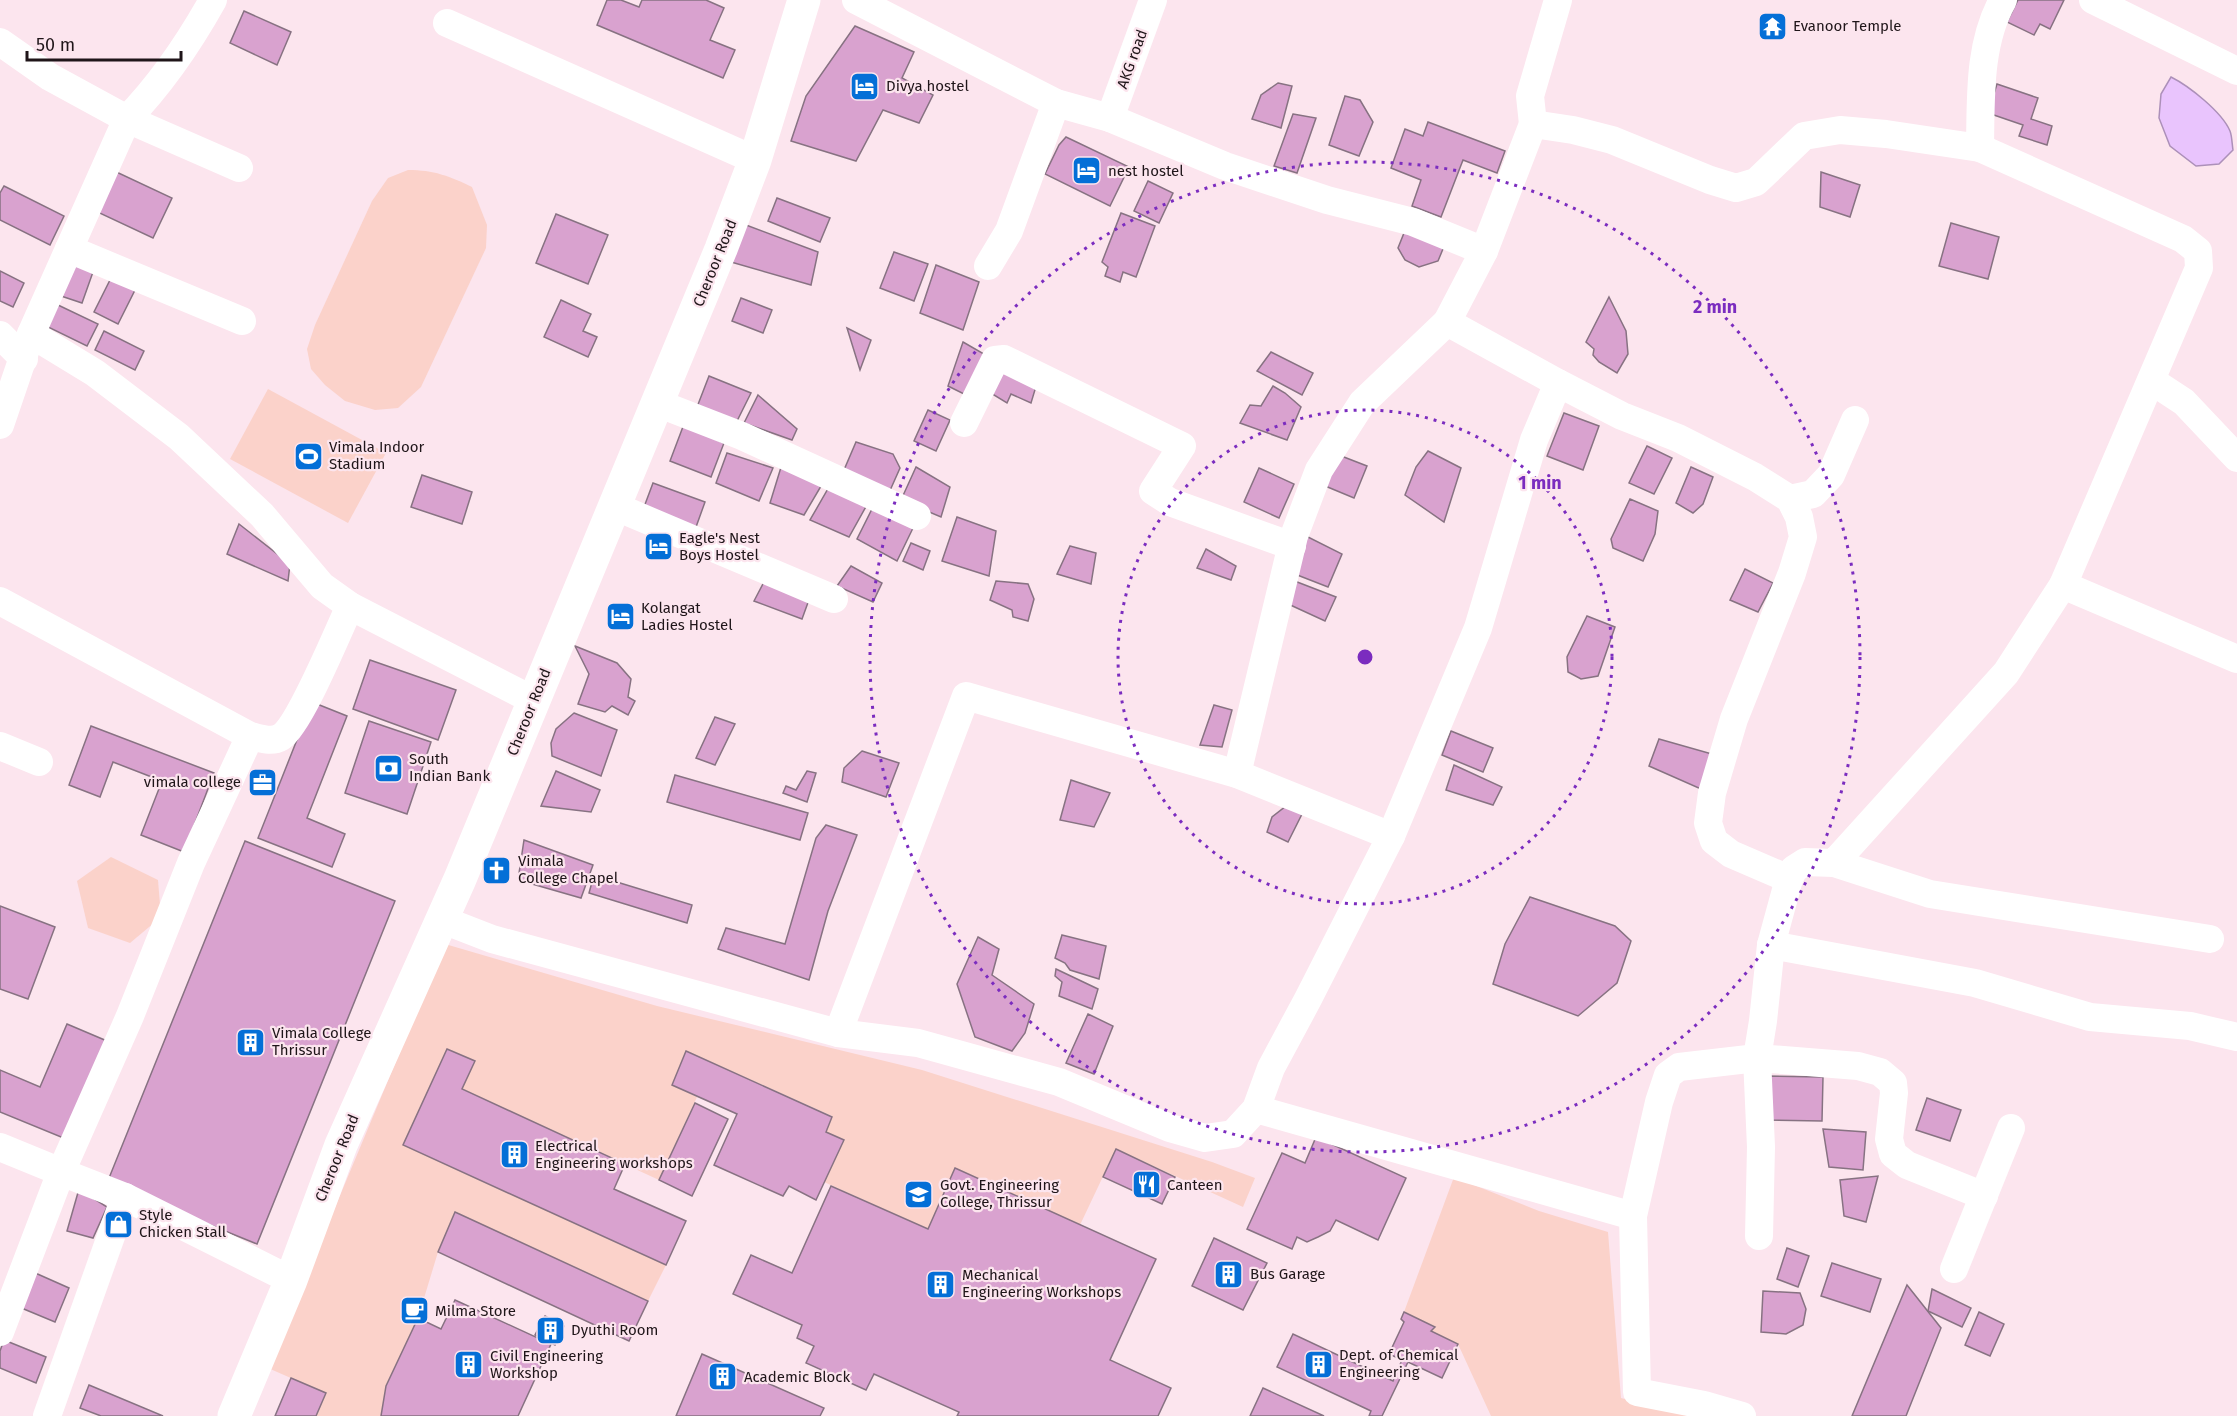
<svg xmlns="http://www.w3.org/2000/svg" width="2237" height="1416" font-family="'Fira Sans',sans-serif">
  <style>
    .green { fill: #fbd2ca }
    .water { fill: #e9c4fd; stroke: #ac90b9; stroke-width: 1.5 }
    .building { fill: #d9a2cf; stroke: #877282; stroke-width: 1.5 }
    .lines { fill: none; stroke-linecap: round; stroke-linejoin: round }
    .minor { stroke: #fff; stroke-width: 28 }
    .major { stroke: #fff; stroke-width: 33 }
    .ring { fill: none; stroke: #7b2cbf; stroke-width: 3; stroke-dasharray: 3 6 }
    .labels { text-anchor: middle; stroke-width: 4.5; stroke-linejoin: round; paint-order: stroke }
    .poi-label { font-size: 15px; fill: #1f1519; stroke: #fce5ee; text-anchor: start }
    .street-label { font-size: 15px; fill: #1f1519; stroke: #fce5ee }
    .centre { fill: #7b2cbf; stroke: #fce5ee; stroke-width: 3 }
    .ring-label { font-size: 18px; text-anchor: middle; font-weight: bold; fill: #7b2cbf; stroke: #fce5ee; stroke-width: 4.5; stroke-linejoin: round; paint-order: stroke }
  </style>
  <rect width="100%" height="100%" fill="#fce5ee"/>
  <g class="green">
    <path d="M408,170C434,170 449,176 472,187L487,225L486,248L421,387L398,408L375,410L345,401L325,385L311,369L307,349L315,325L372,201L388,178Z"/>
    <path d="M268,389L386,453L348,523L230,459Z"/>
    <path d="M111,857L158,880L161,917L130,943L88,928L77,881Z"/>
    <path d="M445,944L657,1006L922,1070L1212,1162L1255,1178L1243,1207L1116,1149L1080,1225L955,1168L928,1229L824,1182L844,1140L826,1132L832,1116L686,1051L672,1085L697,1097L659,1180L462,1089L475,1061L448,1049L404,1145L666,1265L648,1301L455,1212L438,1252L418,1318L386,1386L381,1416H316L325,1393L268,1368Z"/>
    <path d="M1454,1177L1539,1211L1608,1232L1621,1398L1689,1416H1491L1458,1344L1431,1331L1434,1326L1404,1312Z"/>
  </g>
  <path class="water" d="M2171,77C2189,86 2222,112 2230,131C2232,136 2232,144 2233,150L2219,164L2196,166L2170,146L2159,118L2161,94Z"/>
  <g class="building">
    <path d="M607,0H621L639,7L642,0H706L724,8L710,40L735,50L723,78L597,25Z"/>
    <path d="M2018,0H2064L2050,29L2040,24L2034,35L2007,22Z"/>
    <path d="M244,11L291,32L277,65L230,43Z"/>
    <path d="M855,26L914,52L902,78L933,95L919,123L883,110L856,161L791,141L806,96Z"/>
    <path d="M1278,83L1292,86L1281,128L1252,119L1261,95Z"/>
    <path d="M1997,84L2038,98L2031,119L2052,126L2047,145L2019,136L2023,125L1988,113Z"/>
    <path d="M1345,96L1360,100L1373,122L1359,156L1329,145Z"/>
    <path d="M1293,114L1316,118L1297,173L1274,166Z"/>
    <path d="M1428,122L1505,151L1497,173L1463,160L1441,217L1412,206L1421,180L1391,168L1405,129L1423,136Z"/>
    <path d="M1066,137L1129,167L1110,206L1045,174L1059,145Z"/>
    <path d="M110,169L172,198L153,238L91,209Z"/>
    <path d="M1821,172L1860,185L1850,217L1820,207Z"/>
    <path d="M1148,181L1173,193L1159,223L1134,211Z"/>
    <path d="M4,186L64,216L50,245L0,220V193Z"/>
    <path d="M777,198L830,218L820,242L768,221Z"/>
    <path d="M1121,213L1155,226L1136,277L1123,272L1120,282L1105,276L1108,267L1102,262Z"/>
    <path d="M556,214L608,235L588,284L536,263Z"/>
    <path d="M1951,223L1999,237L1988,279L1939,266Z"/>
    <path d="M746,225L818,252L811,285L731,262Z"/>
    <path d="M1406,228L1445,244L1438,261L1419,267L1405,260L1398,248Z"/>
    <path d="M894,252L928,264L914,301L880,288Z"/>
    <path d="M70,263L93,272L82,303L58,295Z"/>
    <path d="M936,265L979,282L963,330L920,313Z"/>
    <path d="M0,271L24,283L13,307L0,301Z"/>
    <path d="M111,278L135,290L118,324L94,312Z"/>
    <path d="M1609,297L1626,331L1628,354L1617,373L1599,362L1593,355L1594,349L1586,342Z"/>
    <path d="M741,298L772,310L763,333L732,321Z"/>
    <path d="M561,300L591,314L583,331L597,337L588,357L544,337Z"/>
    <path d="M58,305L98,324L87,346L48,327Z"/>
    <path d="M847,328L871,340L860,370Z"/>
    <path d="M104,331L144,351L135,370L95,350Z"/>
    <path d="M963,342L984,354L968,396L948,386Z"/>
    <path d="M1271,352L1313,373L1302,395L1257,371Z"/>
    <path d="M1001,368L1037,383L1031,403L1011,394L1007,403L989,392Z"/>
    <path d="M709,376L751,393L736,423L697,407Z"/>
    <path d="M1273,386L1285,393L1301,407L1287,440L1240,423L1250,405L1261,406Z"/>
    <path d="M758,395L797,429L792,440L744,423Z"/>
    <path d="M928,410L950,420L936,451L914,441Z"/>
    <path d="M1564,413L1599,426L1583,470L1547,456Z"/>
    <path d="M684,424L724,443L711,477L670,461Z"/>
    <path d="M856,442L893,454L900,468L888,495L844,470Z"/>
    <path d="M1647,446L1672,458L1654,494L1629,483Z"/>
    <path d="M1428,451L1461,468L1444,522L1405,495L1416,467Z"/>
    <path d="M1331,452L1367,466L1354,498L1318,483Z"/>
    <path d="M727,453L773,468L759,501L716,483Z"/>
    <path d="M782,464L824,481L804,515L770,503Z"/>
    <path d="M916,467L950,487L941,517L901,500Z"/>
    <path d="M1691,467L1713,477L1703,504L1693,513L1676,503Z"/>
    <path d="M1259,468L1294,484L1279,518L1244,502Z"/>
    <path d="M422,475L472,492L462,524L411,507Z"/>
    <path d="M653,483L705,502L696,527L644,507Z"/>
    <path d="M829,487L868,503L849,537L810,520Z"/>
    <path d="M1630,499L1658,511L1655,534L1643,561L1613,548L1611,539Z"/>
    <path d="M872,509L914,526L897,561L857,539Z"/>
    <path d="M957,517L996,531L989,576L942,561Z"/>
    <path d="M239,524L290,564L288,581L227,554Z"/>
    <path d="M1298,532L1342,554L1328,587L1287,571Z"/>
    <path d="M911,543L930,551L923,570L903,561Z"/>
    <path d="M1070,546L1096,553L1091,584L1057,574Z"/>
    <path d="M1206,549L1236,566L1231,580L1197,568Z"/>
    <path d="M851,566L882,583L873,602L837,586Z"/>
    <path d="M1745,569L1773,583L1758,612L1730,600Z"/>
    <path d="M765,580L810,597L802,619L754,601Z"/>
    <path d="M1292,580L1336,597L1325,621L1286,603Z"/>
    <path d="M996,581L1028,584L1034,599L1028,621L1013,617L1012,610L990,600Z"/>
    <path d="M1587,616L1615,627L1598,676L1581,679L1568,672L1567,657Z"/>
    <path d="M575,646L617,663L631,679L628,697L635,701L628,715L612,706L605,712L578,704L589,674Z"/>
    <path d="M370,660L456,690L438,740L353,709Z"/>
    <path d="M312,702L347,716L307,818L345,834L332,867L258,838Z"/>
    <path d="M1214,705L1232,710L1222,747L1200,745Z"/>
    <path d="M574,713L617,730L601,776L552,756L551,743L556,729Z"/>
    <path d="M715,717L735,724L715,765L696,758Z"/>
    <path d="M369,721L431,742L407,814L345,793Z"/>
    <path d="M91,726L214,773L184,852L141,835L162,781L113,762L100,797L69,785Z"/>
    <path d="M1451,731L1493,748L1483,772L1442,755Z"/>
    <path d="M1659,739L1719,756L1710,793L1649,766Z"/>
    <path d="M862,751L899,763L886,797L842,782L844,768Z"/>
    <path d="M1454,765L1502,787L1493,805L1446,790Z"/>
    <path d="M556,771L600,790L591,812L541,806Z"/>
    <path d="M807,771L816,773L807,802L783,793L786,786L796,790Z"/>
    <path d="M675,775L808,813L800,840L667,802Z"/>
    <path d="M1071,780L1110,793L1094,827L1060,820Z"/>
    <path d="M1290,803L1304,810L1288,842L1267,832L1272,817Z"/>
    <path d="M826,825L857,835L828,911L809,980L718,949L726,928L785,944L816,838Z"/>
    <path d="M524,840L593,865L581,898L518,880Z"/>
    <path d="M245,841L395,901L257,1244L107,1183Z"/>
    <path d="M594,875L692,905L687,923L589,893Z"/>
    <path d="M1530,897L1615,926L1631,941L1617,983L1578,1016L1493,984L1505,944Z"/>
    <path d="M0,906L55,927L28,999L0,989Z"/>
    <path d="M1062,935L1106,946L1099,979L1070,970L1065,963L1055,958Z"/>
    <path d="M978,937L999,949L992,975L1034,1004L1025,1033L1012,1051L975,1037L957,984Z"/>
    <path d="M1056,969L1098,989L1092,1009L1059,996L1062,982L1055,976Z"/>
    <path d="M1088,1014L1113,1026L1094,1074L1066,1063Z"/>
    <path d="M67,1024L107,1041L66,1139L0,1112V1070L40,1087Z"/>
    <path d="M447,1049L475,1061L462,1089L625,1164L614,1189L686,1221L666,1265L403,1145Z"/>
    <path d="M686,1051L832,1117L826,1132L844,1140L816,1200L789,1186L783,1196L714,1165L737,1114L672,1085Z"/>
    <path d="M1768,1076L1823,1077L1822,1121L1768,1120Z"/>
    <path d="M1927,1098L1961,1110L1950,1141L1916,1130Z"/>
    <path d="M695,1103L728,1119L692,1196L659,1180Z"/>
    <path d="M1823,1129L1866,1132L1863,1170L1829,1167Z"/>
    <path d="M1316,1137L1406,1178L1378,1240L1336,1220L1330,1231L1318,1237L1307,1242L1297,1237L1292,1249L1247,1229L1282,1153L1305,1163Z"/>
    <path d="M1116,1149L1175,1177L1162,1204L1103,1177Z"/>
    <path d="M955,1168L1156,1259L1110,1360L1171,1388L1158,1416H957L959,1412L874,1374L866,1390L806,1363L814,1346L797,1338L802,1325L733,1294L751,1255L792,1273L831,1186L928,1229Z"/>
    <path d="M1878,1176L1866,1222L1844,1216L1840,1180Z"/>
    <path d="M79,1189L107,1207L93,1238L67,1231Z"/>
    <path d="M455,1212L648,1301L629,1341L438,1252Z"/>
    <path d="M1214,1238L1267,1263L1243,1310L1192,1286Z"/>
    <path d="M1787,1248L1809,1256L1798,1287L1777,1279Z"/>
    <path d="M1832,1263L1881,1279L1870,1312L1821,1296Z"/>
    <path d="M33,1272L69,1288L55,1322L19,1307Z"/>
    <path d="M1907,1285L1941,1328L1906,1416H1852Z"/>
    <path d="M1932,1289L1971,1308L1962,1327L1928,1311Z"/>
    <path d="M1763,1291L1800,1293L1806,1309L1803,1325L1786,1334L1761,1332Z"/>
    <path d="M455,1300L551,1344L518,1416H381L386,1386L418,1318L441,1329Z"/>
    <path d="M1404,1312L1435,1327L1431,1331L1458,1344L1442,1378L1408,1362L1382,1416H1369L1371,1411L1277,1367L1293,1334L1393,1381L1402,1360L1389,1354L1404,1322L1401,1319Z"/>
    <path d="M1979,1312L2004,1324L1990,1356L1965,1345Z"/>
    <path d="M545,1316L564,1326L555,1345L535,1335Z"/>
    <path d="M4,1340L46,1357L36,1383L0,1368V1351Z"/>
    <path d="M702,1354L824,1408L820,1416H676Z"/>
    <path d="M291,1378L326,1393L316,1416H275Z"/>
    <path d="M89,1385L163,1416H101L80,1408Z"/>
    <path d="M1263,1388L1324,1416H1250Z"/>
  </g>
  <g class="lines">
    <g class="minor">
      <path d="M856,0L1056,103L1110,118L1225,166L1327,200L1413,222L1484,251L1533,124L1573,130L1612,140L1710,180L1736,188L1756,182L1804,136L1840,130L1886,134L1980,148C1981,100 1978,44 2003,0"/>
      <path d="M2093,0L2237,71"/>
      <path d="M447,23L755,160"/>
      <path d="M0,42L50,77L127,119L239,168"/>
      <path d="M1110,118L1153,0"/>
      <path d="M1533,124L1530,96L1558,0"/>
      <path d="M69,249L242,321"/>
      <path d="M988,266L1009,231L1056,103"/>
      <path d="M31,334L95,373L179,437L262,515L322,586L350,606"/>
      <path d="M0,335L24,359"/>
      <path d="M2152,381L2184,402L2237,458"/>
      <path d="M1558,383L1622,416L1678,438L1755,477L1790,499L1799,517L1803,537L1792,573L1734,719L1712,793L1708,823L1714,841L1731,854L1789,879"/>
      <path d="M657,403L742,436L917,516"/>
      <path d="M964,423L995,360L1004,359L1182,446L1153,491L1170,502L1292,546"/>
      <path d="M0,425L31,334L127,119C161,84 189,43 213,0"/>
      <path d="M1790,499L1813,494L1831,475L1855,420"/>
      <path d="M614,506L834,599"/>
      <path d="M2063,585L2237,659"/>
      <path d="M0,601L250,736C260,738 271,743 281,737C300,725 338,631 350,606L533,700"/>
      <path d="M0,746L39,762"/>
      <path d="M1237,774L1294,536L1319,470L1362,403L1447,322"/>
      <path d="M1834,863L1930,894L2210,939"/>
      <path d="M443,920L492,939L838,1033L918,1043L1059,1082L1170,1128L1205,1138L1233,1134L1256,1109L1271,1068L1308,999L1391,836L1478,628L1534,440L1558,383L1447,322L1484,251"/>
      <path d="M1771,945L1975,983L2090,1017L2190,1026L2237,1037"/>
      <path d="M838,1033L966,696L1237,774L1391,836"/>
      <path d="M1256,1109L1633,1216L1637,1392L1704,1405L1742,1416"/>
      <path d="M0,1147L61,1172L130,1016L191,863L250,736"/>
      <path d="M1633,1216L1659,1102L1668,1075L1679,1067L1757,1058L1763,1021L1771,945L1789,879L1794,869L1805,862L1834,863L2006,673L2063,585L2199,268L2198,251L2183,239L1980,148"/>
      <path d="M1759,1236L1761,1147L1757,1058L1858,1066L1880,1072L1893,1083L1894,1093L1889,1139L1893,1154L1907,1165L1984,1196"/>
      <path d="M1954,1269L2011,1128"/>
      <path d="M0,1332L61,1172L125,1197L291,1280"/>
      <path d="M47,1416L125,1197"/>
    </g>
    <path class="major" d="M234,1416L291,1280L341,1145L460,879L721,249L755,160L804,0"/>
  </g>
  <g class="ring">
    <circle cx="1365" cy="657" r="247"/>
    <circle cx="1365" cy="657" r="495"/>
  </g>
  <defs>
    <symbol id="temple-square" viewBox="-11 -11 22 22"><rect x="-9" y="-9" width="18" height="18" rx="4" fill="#046fd7" stroke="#fce5ee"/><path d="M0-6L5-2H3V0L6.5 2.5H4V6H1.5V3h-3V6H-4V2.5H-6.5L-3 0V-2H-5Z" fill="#fff"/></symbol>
    <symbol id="hotel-square" viewBox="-11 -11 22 22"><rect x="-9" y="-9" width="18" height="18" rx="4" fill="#046fd7" stroke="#fce5ee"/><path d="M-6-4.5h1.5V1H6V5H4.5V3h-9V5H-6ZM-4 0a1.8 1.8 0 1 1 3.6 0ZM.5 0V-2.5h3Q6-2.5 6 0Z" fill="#fff"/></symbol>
    <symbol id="stadium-square" viewBox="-11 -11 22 22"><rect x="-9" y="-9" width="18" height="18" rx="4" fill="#046fd7" stroke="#fce5ee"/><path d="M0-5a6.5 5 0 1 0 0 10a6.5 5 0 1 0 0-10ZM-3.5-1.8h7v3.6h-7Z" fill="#fff"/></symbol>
    <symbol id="bank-square" viewBox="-11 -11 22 22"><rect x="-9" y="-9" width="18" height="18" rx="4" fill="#046fd7" stroke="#fce5ee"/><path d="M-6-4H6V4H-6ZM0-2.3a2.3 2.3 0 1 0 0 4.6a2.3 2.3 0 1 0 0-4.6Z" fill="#fff"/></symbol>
    <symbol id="office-square" viewBox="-11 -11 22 22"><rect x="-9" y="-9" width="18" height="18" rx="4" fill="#046fd7" stroke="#fce5ee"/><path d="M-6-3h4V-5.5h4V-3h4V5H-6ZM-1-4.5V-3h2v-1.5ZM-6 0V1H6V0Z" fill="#fff"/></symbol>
    <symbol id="church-square" viewBox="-11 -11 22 22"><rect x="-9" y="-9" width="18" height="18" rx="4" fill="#046fd7" stroke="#fce5ee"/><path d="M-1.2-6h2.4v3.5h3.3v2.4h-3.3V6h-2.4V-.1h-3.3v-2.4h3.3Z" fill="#fff"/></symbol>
    <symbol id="building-square" viewBox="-11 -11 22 22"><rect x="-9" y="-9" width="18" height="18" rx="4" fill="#046fd7" stroke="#fce5ee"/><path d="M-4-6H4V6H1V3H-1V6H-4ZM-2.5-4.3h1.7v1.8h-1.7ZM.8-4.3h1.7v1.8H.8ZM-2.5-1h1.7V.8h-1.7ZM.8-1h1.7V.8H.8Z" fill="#fff"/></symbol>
    <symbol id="restaurant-square" viewBox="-11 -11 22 22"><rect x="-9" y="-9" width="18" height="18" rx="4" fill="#046fd7" stroke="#fce5ee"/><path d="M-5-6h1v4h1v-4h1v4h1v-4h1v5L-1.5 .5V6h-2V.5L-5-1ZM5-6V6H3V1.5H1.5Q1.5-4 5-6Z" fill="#fff"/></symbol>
    <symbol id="university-square" viewBox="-11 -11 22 22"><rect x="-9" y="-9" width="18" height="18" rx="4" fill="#046fd7" stroke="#fce5ee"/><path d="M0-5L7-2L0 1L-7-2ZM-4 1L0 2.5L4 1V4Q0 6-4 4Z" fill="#fff"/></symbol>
    <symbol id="shop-square" viewBox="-11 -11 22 22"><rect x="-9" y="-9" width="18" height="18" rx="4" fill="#046fd7" stroke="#fce5ee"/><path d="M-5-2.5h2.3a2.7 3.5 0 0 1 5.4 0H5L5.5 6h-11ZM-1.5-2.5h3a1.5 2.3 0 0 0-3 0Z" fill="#fff"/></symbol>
    <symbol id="cafe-square" viewBox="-11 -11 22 22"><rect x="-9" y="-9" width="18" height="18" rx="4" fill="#046fd7" stroke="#fce5ee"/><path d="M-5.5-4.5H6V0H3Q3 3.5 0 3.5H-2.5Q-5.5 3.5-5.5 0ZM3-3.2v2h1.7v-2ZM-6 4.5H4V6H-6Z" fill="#fff"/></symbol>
  </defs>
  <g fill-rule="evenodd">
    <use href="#temple-square" x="1756" y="10" width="33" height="33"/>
    <use href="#hotel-square" x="848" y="70" width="33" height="33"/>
    <use href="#hotel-square" x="1070" y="154" width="33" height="33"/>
    <use href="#stadium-square" x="292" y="440" width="33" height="33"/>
    <use href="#hotel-square" x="642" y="530" width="33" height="33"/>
    <use href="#hotel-square" x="604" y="600" width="33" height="33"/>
    <use href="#bank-square" x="372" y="752" width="33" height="33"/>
    <use href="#office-square" x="246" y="766" width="33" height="33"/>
    <use href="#church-square" x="480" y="854" width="33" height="33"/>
    <use href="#building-square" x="234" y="1026" width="33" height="33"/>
    <use href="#building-square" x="498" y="1138" width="33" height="33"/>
    <use href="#restaurant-square" x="1130" y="1168" width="33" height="33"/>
    <use href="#university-square" x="902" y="1178" width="33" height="33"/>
    <use href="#shop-square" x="102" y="1208" width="33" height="33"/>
    <use href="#building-square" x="1212" y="1258" width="33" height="33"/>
    <use href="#building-square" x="924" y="1268" width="33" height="33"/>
    <use href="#cafe-square" x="398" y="1294" width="33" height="33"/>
    <use href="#building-square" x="534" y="1314" width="33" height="33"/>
    <use href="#building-square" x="1302" y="1348" width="33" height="33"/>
    <use href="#building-square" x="452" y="1348" width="33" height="33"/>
    <use href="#building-square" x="706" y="1360" width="33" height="33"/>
  </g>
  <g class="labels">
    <g class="poi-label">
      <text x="1793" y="31">Evanoor Temple</text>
      <text x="886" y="91">Divya hostel</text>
      <text x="1108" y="176">nest hostel</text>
      <text x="329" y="452">Vimala Indoor<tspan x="329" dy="17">Stadium</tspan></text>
      <text x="679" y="543">Eagle's Nest<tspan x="679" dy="17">Boys Hostel</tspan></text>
      <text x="641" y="613">Kolangat<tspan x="641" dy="17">Ladies Hostel</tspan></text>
      <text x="409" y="764">South<tspan x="409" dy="17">Indian Bank</tspan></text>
      <text x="241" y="787" text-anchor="end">vimala college</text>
      <text x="518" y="866">Vimala<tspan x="518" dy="17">College Chapel</tspan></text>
      <text x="272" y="1038">Vimala College<tspan x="272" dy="17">Thrissur</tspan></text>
      <text x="535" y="1151">Electrical<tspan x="535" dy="17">Engineering workshops</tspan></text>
      <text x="940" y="1190">Govt. Engineering<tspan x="940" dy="17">College, Thrissur</tspan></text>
      <text x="1167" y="1190">Canteen</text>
      <text x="139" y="1220">Style<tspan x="139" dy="17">Chicken Stall</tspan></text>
      <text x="1250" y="1279">Bus Garage</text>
      <text x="962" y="1280">Mechanical<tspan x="962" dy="17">Engineering Workshops</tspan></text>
      <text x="435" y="1316">Milma Store</text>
      <text x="571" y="1335">Dyuthi Room</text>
      <text x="1339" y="1360">Dept. of Chemical<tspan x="1339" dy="17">Engineering</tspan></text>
      <text x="490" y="1361">Civil Engineering<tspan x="490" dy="17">Workshop</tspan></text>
      <text x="744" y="1382">Academic Block</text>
    </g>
    <g class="street-label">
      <text transform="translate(1132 59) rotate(-70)" y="5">AKG road</text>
      <text transform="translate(715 263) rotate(-68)" y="5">Cheroor Road</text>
      <text transform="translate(529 712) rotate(-68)" y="5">Cheroor Road</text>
      <text transform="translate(337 1158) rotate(-68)" y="5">Cheroor Road</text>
    </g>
  </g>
  <circle cx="1365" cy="657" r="9" class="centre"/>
  <g class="ring-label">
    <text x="1715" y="313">2 min</text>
    <text x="1540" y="489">1 min</text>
  </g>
  <path d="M27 51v9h154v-9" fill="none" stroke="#1f1519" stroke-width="3"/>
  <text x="36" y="51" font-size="18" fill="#1f1519" stroke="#fce5ee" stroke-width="4.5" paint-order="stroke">50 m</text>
</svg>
